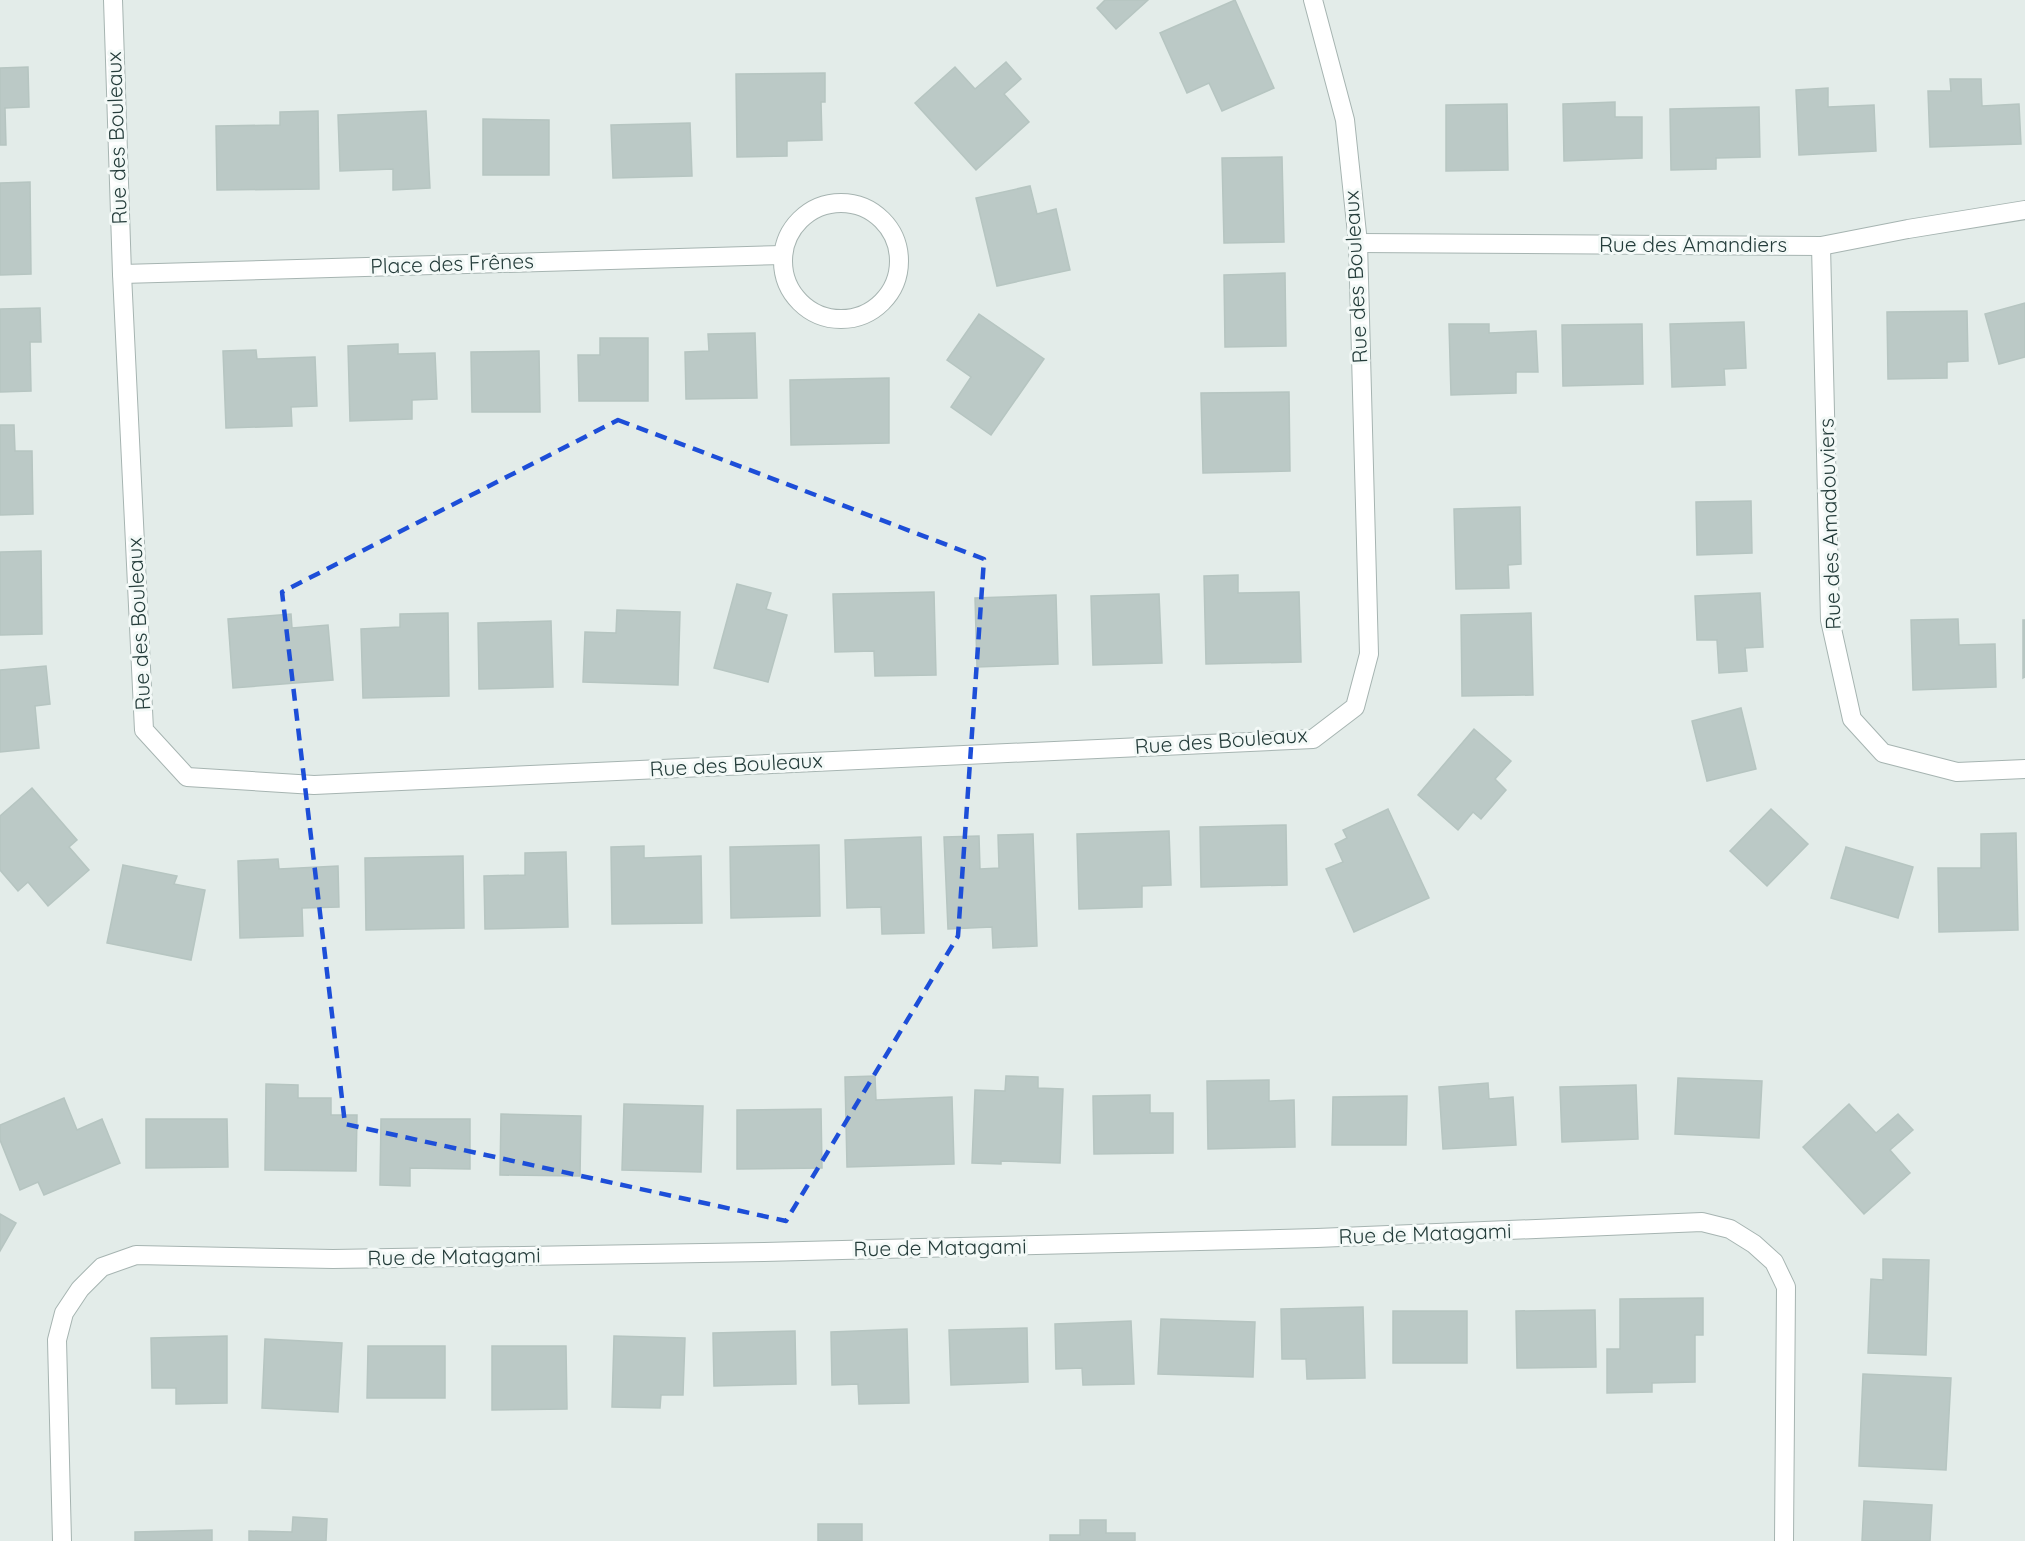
<svg xmlns="http://www.w3.org/2000/svg" width="2025" height="1541" font-family="Quicksand,sans-serif">
  <style>
    .building { fill: #bbc9c6; stroke: #b6c5c1; stroke-width: 1.5 }
    .lines { fill: none; stroke-linecap: round; stroke-linejoin: round }
    .minor-casing { stroke: #a6b4b1; stroke-width: 20 }
    .minor { stroke: #fff; stroke-width: 18 }
    .marked { fill: none; stroke: #1d4ed8; stroke-width: 4.5; stroke-dasharray: 12 8; stroke-linejoin: round }
    .labels { text-anchor: middle; stroke-width: 6; stroke-linejoin: round; paint-order: stroke }
    .street-label { font-size: 21px; fill: #243c3a; stroke: #f3f9f7 }
  </style>
  <rect width="100%" height="100%" fill="#e3ece9"/>
  <g class="building">
    <path d="M1105,0H1148L1116,29L1097,8Z"/>
    <path d="M1235,0L1274,88L1222,111L1209,83L1187,93L1160,33Z"/>
    <path d="M1006,62L1021,79L1004,94L1029,122L976,170L915,103L955,67L975,89Z"/>
    <path d="M28,67L29,107L5,108L6,145H0V68Z"/>
    <path d="M825,73V102H821L822,140L787,141V156L737,157L736,74Z"/>
    <path d="M1950,79H1981L1982,106L2019,104L2021,144L1930,147L1928,91H1951Z"/>
    <path d="M1828,88V107L1874,105L1876,151L1799,155L1796,90Z"/>
    <path d="M1615,102V117H1642V158L1564,161L1563,104Z"/>
    <path d="M1507,104L1508,170L1446,171V105Z"/>
    <path d="M1759,107L1760,157L1716,158V169L1671,170L1670,109Z"/>
    <path d="M318,111L319,189L217,190L216,126L280,125V112Z"/>
    <path d="M426,111L430,188L393,190V169L340,171L338,115Z"/>
    <path d="M483,119L549,120V175H483Z"/>
    <path d="M690,123L692,176L613,178L611,125Z"/>
    <path d="M1282,157L1284,242L1224,243L1222,158Z"/>
    <path d="M30,182L31,274L0,275V183Z"/>
    <path d="M1030,186L1037,214L1056,209L1070,270L997,286L976,198Z"/>
    <path d="M1285,273L1286,346L1225,347L1224,275Z"/>
    <path d="M2025,303V357L1999,364L1985,314Z"/>
    <path d="M40,308L41,342H30L31,391L0,392V309Z"/>
    <path d="M1967,311L1968,361L1947,362V378L1888,379L1887,312Z"/>
    <path d="M979,314L1044,359L991,435L951,407L971,377L947,360Z"/>
    <path d="M1744,322L1746,368L1724,369L1725,385L1672,387L1670,324Z"/>
    <path d="M1449,324H1489V333L1536,331L1538,372H1516V393L1451,395Z"/>
    <path d="M1642,324L1643,384L1563,386L1562,325Z"/>
    <path d="M755,333L757,398L686,399L685,352L709,351L708,334Z"/>
    <path d="M600,338H648V401H579L578,355H600Z"/>
    <path d="M398,344V354L435,353L437,399L412,400V419L350,421L348,346Z"/>
    <path d="M256,350L257,359L315,357L317,406L291,407L292,426L226,428L223,351Z"/>
    <path d="M539,351L540,412H472L471,352Z"/>
    <path d="M889,378V443L791,445L790,380Z"/>
    <path d="M1289,392L1290,471L1203,473L1201,393Z"/>
    <path d="M0,425H14L15,451H32L33,514L0,515Z"/>
    <path d="M1751,501L1752,553L1697,555L1696,502Z"/>
    <path d="M1520,507L1521,564L1508,565L1509,588L1456,589L1454,509Z"/>
    <path d="M41,551L42,634L0,635V552Z"/>
    <path d="M1238,575V593L1299,592L1301,662L1206,664L1204,576Z"/>
    <path d="M737,584L771,593L766,609L787,615L768,682L714,668Z"/>
    <path d="M934,592L936,675L875,676L874,651L835,652L833,594Z"/>
    <path d="M1760,593L1763,647L1745,648L1747,671L1719,673L1717,640H1697L1695,596Z"/>
    <path d="M1159,594L1162,663L1093,665L1091,596Z"/>
    <path d="M1056,595L1058,664L977,667L975,598Z"/>
    <path d="M617,610L680,612L678,685L583,682L585,632L616,633Z"/>
    <path d="M448,613L449,696L363,698L361,629L400,627V614Z"/>
    <path d="M1531,613L1533,695L1462,696L1461,615Z"/>
    <path d="M291,614L292,628L328,625L333,680L233,688L228,619Z"/>
    <path d="M1958,619L1959,645L1995,644L1996,687L1913,690L1911,620Z"/>
    <path d="M2023,620H2025V677L2023,678Z"/>
    <path d="M551,621L553,687L479,689L478,623Z"/>
    <path d="M46,666L50,704L35,706L39,748L0,752V670Z"/>
    <path d="M1741,708L1756,769L1707,781L1692,721Z"/>
    <path d="M1474,729L1511,761L1495,779L1506,790L1481,819L1473,812L1458,830L1418,795Z"/>
    <path d="M32,788L77,840L69,847L89,870L48,906L28,882L18,891L0,870V816Z"/>
    <path d="M1388,809L1429,898L1354,932L1326,869L1343,862L1335,844L1347,838L1343,830Z"/>
    <path d="M1771,809L1808,844L1767,886L1730,851Z"/>
    <path d="M1286,825L1287,885L1201,887L1200,827Z"/>
    <path d="M1169,831L1171,885L1142,886V907L1079,909L1077,834Z"/>
    <path d="M2016,833L2018,930L1939,932L1938,868H1981V834Z"/>
    <path d="M1033,834L1037,946L993,948L992,927L948,929L944,837L979,836L980,869L999,868L998,835Z"/>
    <path d="M921,837L924,933L882,934L881,907L847,908L845,840Z"/>
    <path d="M819,845L820,916L731,918L730,847Z"/>
    <path d="M644,846V858L701,856L702,923L612,924L611,847Z"/>
    <path d="M1846,847L1913,867L1898,918L1831,898Z"/>
    <path d="M566,852L568,927L485,929L484,876L525,875V853Z"/>
    <path d="M463,856L464,928L366,930L365,858Z"/>
    <path d="M278,859L279,869L338,866L339,907L302,908L303,936L240,938L238,861Z"/>
    <path d="M123,865L177,876L174,884L205,890L191,960L107,943Z"/>
    <path d="M875,1076L876,1100L952,1097L954,1164L847,1167L845,1077Z"/>
    <path d="M1006,1076L1038,1077V1088L1063,1089L1060,1163L1001,1161V1164L972,1163L975,1090L1005,1091Z"/>
    <path d="M1678,1078L1762,1081L1759,1138L1675,1134Z"/>
    <path d="M1269,1080V1101L1294,1100L1295,1147L1208,1149L1207,1081Z"/>
    <path d="M1488,1083L1489,1099L1513,1097L1516,1145L1443,1149L1439,1087Z"/>
    <path d="M266,1084L298,1085V1098H331V1115H357L356,1171L265,1170Z"/>
    <path d="M1636,1085L1638,1139L1562,1142L1560,1087Z"/>
    <path d="M1150,1095V1113H1173V1153L1094,1154L1093,1096Z"/>
    <path d="M1407,1096L1406,1145H1332L1333,1097Z"/>
    <path d="M64,1098L77,1130L102,1119L120,1163L44,1195L38,1182L20,1190L0,1140V1125Z"/>
    <path d="M624,1104L703,1106L701,1172L622,1170Z"/>
    <path d="M1849,1104L1876,1133L1898,1114L1913,1130L1890,1150L1910,1173L1864,1214L1803,1147Z"/>
    <path d="M821,1109L822,1168L737,1169V1110Z"/>
    <path d="M501,1114L581,1116L580,1176L500,1175Z"/>
    <path d="M146,1119H227L228,1167L146,1168Z"/>
    <path d="M381,1119H470V1169L410,1168V1186L380,1185Z"/>
    <path d="M0,1214L16,1223L0,1251Z"/>
    <path d="M1883,1259L1929,1260L1926,1355L1868,1353L1871,1279L1883,1280Z"/>
    <path d="M1703,1298V1335H1695V1382L1652,1383V1392L1607,1393V1349H1620V1299Z"/>
    <path d="M1363,1307L1365,1378L1307,1379L1306,1359H1282L1281,1309Z"/>
    <path d="M1595,1310L1596,1367L1517,1368L1516,1311Z"/>
    <rect x="1393" y="1311" width="74" height="52"/>
    <path d="M1161,1319L1255,1322L1253,1377L1158,1374Z"/>
    <path d="M1131,1321L1134,1384L1083,1385L1082,1368L1056,1369L1055,1324Z"/>
    <path d="M1027,1328L1028,1382L951,1385L949,1330Z"/>
    <path d="M907,1329L909,1403L859,1404L858,1384L832,1385L831,1332Z"/>
    <path d="M795,1331L796,1384L714,1386L713,1333Z"/>
    <path d="M227,1336V1403L176,1404V1388H152L151,1338Z"/>
    <path d="M614,1336L685,1338L683,1395H661L660,1408L612,1407Z"/>
    <path d="M265,1339L342,1343L338,1412L262,1408Z"/>
    <path d="M368,1346H445V1398H367Z"/>
    <path d="M492,1346H566L567,1409L492,1410Z"/>
    <path d="M1863,1374L1951,1378L1946,1470L1859,1466Z"/>
    <path d="M1864,1501L1932,1505L1930,1541H1862Z"/>
    <path d="M293,1517L327,1519L326,1541H249V1531L292,1532Z"/>
    <path d="M1080,1520H1106V1533H1135V1541H1050V1535H1080Z"/>
    <rect x="818" y="1524" width="44" height="17"/>
    <path d="M212,1530V1541H135V1532Z"/>
  </g>
  <g class="lines">
    <defs>
      <g id="minor">
        <path d="M113,0L122,274L144,730L187,777L314,785L1313,739L1355,707L1369,654L1358,243L1345,120L1313,0"/>
        <circle cx="841" cy="261" r="58"/>
        <path d="M1358,243L1821,246L1908,229L2025,210"/>
        <path d="M1821,246L1830,620L1852,719L1883,753L1957,772L2025,769"/>
        <path d="M122,274L783,255"/>
        <path d="M62,1541L57,1340L64,1313L80,1289L102,1267L136,1255L333,1259L764,1252L1317,1238L1702,1222L1730,1229L1754,1244L1774,1262L1786,1287L1784,1541"/>
      </g>
    </defs>
    <use href="#minor" class="minor-casing"/>
    <use href="#minor" class="minor"/>
  </g>
  <path class="marked" d="M618,420L984,559L958,936L786,1221L345,1124L282,592Z"/>
  <g class="labels">
    <g class="street-label">
      <text transform="translate(117 138) rotate(-92)" y="7">Rue des Bouleaux</text>
      <text x="1693" y="252">Rue des Amandiers</text>
      <text transform="translate(452 264) rotate(-2)" y="7">Place des Frênes</text>
      <text transform="translate(1356 277) rotate(-93)" y="7">Rue des Bouleaux</text>
      <text transform="translate(1830 524) rotate(-92)" y="7">Rue des Amadouviers</text>
      <text transform="translate(139 624) rotate(-93)" y="7">Rue des Bouleaux</text>
      <text transform="translate(1221 741) rotate(-4)" y="7">Rue des Bouleaux</text>
      <text transform="translate(736 765) rotate(-3)" y="7">Rue des Bouleaux</text>
      <text transform="translate(1425 1234) rotate(-2)" y="7">Rue de Matagami</text>
      <text transform="translate(940 1248) rotate(-1)" y="7">Rue de Matagami</text>
      <text transform="translate(454 1257) rotate(-1)" y="7">Rue de Matagami</text>
    </g>
  </g>
</svg>
